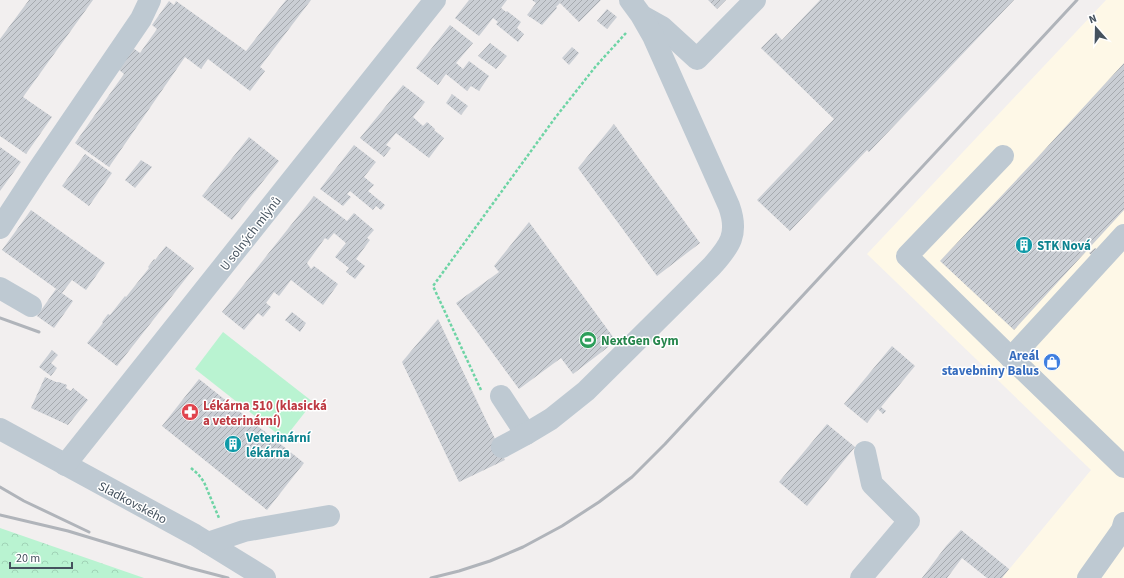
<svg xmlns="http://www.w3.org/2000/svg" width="1124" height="578" font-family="'Source Sans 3',sans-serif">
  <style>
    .commercial { fill: #fef8e7 }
    .forest { fill: url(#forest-crowns) }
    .garden { fill: #b9f3d1 }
    .building { fill: url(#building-hatch) }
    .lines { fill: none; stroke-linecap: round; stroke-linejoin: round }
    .path { stroke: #6ed4a5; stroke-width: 2.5; stroke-dasharray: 3 2; stroke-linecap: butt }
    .minor { stroke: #bec9d2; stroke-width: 22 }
    .rail { stroke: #b0b4ba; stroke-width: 3 }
    .labels { text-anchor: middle; stroke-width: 3; stroke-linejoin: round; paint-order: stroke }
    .street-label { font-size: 13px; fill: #45525e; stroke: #fff }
    .culture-label { font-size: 13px; font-weight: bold; fill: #0d838f; stroke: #fff; text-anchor: start }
    .leisure-label { font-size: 13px; font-weight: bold; fill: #27864d; stroke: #fff; text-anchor: start }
    .shop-label { font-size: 13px; font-weight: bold; fill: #366cbe; stroke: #fff; text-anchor: end }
    .health-label { font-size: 13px; font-weight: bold; fill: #be3a42; stroke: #fff; text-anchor: start }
  </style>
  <defs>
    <pattern id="forest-crowns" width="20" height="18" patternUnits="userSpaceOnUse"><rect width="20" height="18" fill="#b9f3d1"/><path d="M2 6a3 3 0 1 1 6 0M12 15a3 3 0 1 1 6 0" fill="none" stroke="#a0d2b6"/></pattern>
    <pattern id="building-hatch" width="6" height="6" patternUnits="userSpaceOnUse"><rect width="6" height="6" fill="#caced4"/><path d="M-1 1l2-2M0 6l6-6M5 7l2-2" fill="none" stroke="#a6aaaf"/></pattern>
  </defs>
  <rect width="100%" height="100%" fill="#f2efef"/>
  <path class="commercial" d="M1106,0H1124V578H1002L1091,470L867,254Z"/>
  <path class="forest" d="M0,528L144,578H0Z"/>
  <path class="garden" d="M223,332L313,402L284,439L195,369Z"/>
  <g class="building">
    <path d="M29,0H93L23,97L52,117L26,154L0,136V39Z"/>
    <path d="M286,0H311L260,67L265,71L250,91L208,59L201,69L185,57L109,167L75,143L124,74L118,69L133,48L140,53L157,29L152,25L169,1L174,5L176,1L246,51Z"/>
    <path d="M469,0H507L501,8L506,12L507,11L521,22L517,28L524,34L518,42L496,24L498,22L493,18L479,36L455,18Z"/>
    <path d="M532,0H601L579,22L560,3L556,7L557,8L542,25L527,15L536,3Z"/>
    <path d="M708,0H726L717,9Z"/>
    <path d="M820,0H1014L869,152L867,150L790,231L757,200L834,119L761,48L776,33L782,40Z"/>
    <path d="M607,9L617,17L607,29L597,21Z"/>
    <path d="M450,25L473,43L456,63L463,69L469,61L489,76L479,91L471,86L467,91L446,74L438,85L416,68Z"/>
    <path d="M490,43L507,56L496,69L478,56Z"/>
    <path d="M572,47L579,53L569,65L562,58Z"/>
    <path d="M1124,63V210L1014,330L940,261L1036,159Z"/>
    <path d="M403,85L425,102L413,117L423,126L427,122L435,129L434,130L444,138L429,158L396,133L386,145L391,148L384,157L360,138Z"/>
    <path d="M452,94L468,106L461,115L446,103Z"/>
    <path d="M614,124L700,243L657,276L578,168Z"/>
    <path d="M249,137L279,161L232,220L202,196Z"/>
    <path d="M354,145L376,162L364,177L374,185L368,191L385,205L381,210L376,206L373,210L350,191L347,194L351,197L343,206L320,189Z"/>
    <path d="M0,147L21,162L0,191Z"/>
    <path d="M85,154L112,173L89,206L62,186Z"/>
    <path d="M141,160L152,167L135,188L125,180Z"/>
    <path d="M314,196L347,221L354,213L374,230L367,238L370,240L356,259L365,266L355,279L346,272L349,268L335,257L346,243L334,233L328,240L325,238L307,263L311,269L314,266L338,284L323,305L291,280L279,296L274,292L266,303L271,307L263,317L258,313L244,330L222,312Z"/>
    <path d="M31,210L105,263L86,290L72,280L62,293L2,250Z"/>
    <path d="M529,222L616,341L573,374L561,358L519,389L456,303L499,272L494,266Z"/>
    <path d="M166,246L194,268L117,366L87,343L103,323L102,322L108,314L110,315L125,296L126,297L149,268L148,267L154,259L155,260Z"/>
    <path d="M1095,248L1104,256L1099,262L1089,253Z"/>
    <path d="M56,289L73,301L54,328L37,316Z"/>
    <path d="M292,312L306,323L300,332L285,320Z"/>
    <path d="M438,319L505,460L459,482L402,362Z"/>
    <path d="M892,346L915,366L881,407L886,411L883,414L878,409L867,423L844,404Z"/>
    <path d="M52,350L58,355L51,363L57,368L51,376L39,367Z"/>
    <path d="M45,377L56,382H59L67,385L66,388L71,391L73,388L88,400L68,425L31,408Z"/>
    <path d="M199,379L304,463L267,510L162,426Z"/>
    <path d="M827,424L855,447L807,506L779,482Z"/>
    <path d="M961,530L1009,569L1002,578H987L962,558L947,578H922L946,546Z"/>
  </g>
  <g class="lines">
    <g class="path">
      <path d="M481,390L433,286L555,118L596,66L626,33"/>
      <path d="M191,468L198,474L204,482L219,518"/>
    </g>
    <g class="minor">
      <path d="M644,17L662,27L697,59L755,0"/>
      <path d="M1003,156L907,256L1011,358"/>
      <path d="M0,228L38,170L141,19L150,0"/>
      <path d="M1124,235L1011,358L1124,467"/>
      <path d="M0,288L31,306"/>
      <path d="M501,396L526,434"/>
      <path d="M0,429L195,535L265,578"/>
      <path d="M502,447L526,434L551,419L586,391L712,266C730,246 739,234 729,206L653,36L641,15L630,0"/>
      <path d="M65,465L435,0"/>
      <path d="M208,543L244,531L329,516"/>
      <path d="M861,578L909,521L872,484L865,452"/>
      <path d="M1088,578L1122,530L1124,523"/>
    </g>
    <g class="rail">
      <path d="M0,318L39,332"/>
      <path d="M0,487L24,501L89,532"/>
      <path d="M0,515L68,531L190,568L228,578"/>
      <path d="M431,578L459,571L490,561L523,547L562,526L599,502L632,477L665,444L1077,0"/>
    </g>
  </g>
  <defs>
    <symbol id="building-disc" viewBox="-11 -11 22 22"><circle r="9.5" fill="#0f9aa8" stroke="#fff"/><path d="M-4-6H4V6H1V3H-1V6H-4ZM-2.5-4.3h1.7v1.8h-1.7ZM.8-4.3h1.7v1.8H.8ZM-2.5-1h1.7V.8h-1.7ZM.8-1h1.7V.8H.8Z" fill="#fff"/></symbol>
    <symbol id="stadium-disc" viewBox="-11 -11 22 22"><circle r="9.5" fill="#2e9e5b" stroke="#fff"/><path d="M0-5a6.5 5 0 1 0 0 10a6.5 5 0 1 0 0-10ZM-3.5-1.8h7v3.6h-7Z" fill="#fff"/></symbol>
    <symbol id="shop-disc" viewBox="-11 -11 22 22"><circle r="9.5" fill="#3f7fe0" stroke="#fff"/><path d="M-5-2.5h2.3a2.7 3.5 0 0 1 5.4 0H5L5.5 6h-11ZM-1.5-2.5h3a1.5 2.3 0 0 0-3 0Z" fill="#fff"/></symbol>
    <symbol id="pharmacy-disc" viewBox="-11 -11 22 22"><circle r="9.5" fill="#e0444e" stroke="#fff"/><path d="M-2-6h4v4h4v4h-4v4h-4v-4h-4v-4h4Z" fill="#fff"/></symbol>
  </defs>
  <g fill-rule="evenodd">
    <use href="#building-disc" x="1014" y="235" width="20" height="20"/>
    <use href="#stadium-disc" x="578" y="330" width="20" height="20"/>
    <use href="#shop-disc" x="1042" y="352" width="20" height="20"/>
    <use href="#pharmacy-disc" x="180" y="402" width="20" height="20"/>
    <use href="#building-disc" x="223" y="434" width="20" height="20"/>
  </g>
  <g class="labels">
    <g class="street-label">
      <text transform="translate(250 233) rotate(-52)" y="5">U solných mlýnů</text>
      <text transform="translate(133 502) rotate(28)" y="5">Sladkovského</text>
    </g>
    <g class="culture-label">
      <text x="1037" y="250">STK Nová</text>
      <text x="246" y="442">Veterinární<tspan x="246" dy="15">lékárna</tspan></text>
    </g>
    <g class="leisure-label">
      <text x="601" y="345">NextGen Gym</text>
    </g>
    <g class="shop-label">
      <text x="1039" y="360">Areál<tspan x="1039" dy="15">stavebniny Balus</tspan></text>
    </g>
    <g class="health-label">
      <text x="203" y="410">Lékárna 510 (klasická<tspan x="203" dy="15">a veterinární)</tspan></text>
    </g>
  </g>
  <g transform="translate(1096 28) rotate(340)" stroke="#ffffff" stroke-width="3" paint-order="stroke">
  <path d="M0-3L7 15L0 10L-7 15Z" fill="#45525e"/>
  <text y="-6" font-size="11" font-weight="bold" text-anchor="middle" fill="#45525e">N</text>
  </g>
  <path d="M10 562v6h62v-6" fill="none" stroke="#45525e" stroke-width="2"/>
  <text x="16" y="562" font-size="12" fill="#45525e" stroke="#ffffff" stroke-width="3" paint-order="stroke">20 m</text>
</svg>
